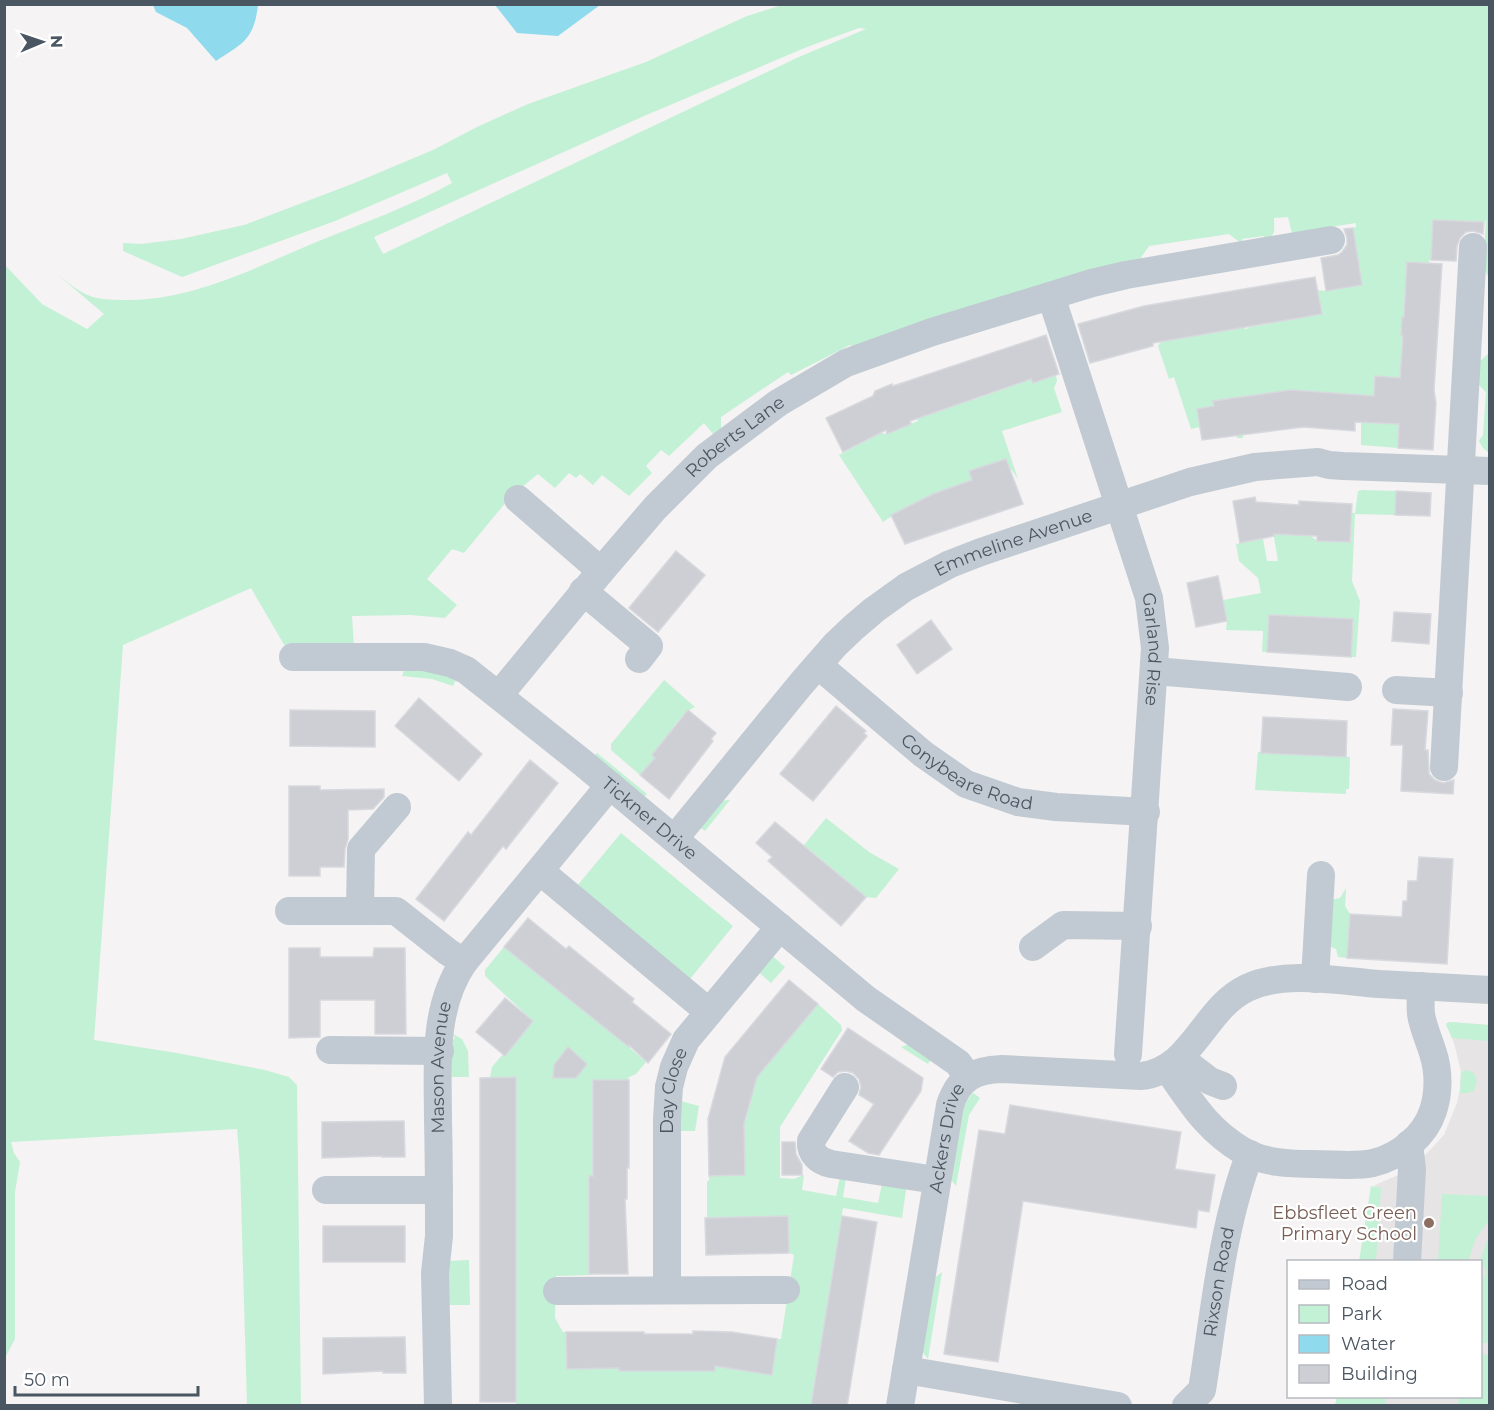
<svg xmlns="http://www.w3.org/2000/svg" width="1494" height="1410" font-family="Montserrat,sans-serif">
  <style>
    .education { fill: #e6e4e5 }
    .green { fill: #c3f1d5; fill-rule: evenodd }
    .water { fill: #90daee }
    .building { fill: #cdcfd5; stroke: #d7d9de; stroke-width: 1.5 }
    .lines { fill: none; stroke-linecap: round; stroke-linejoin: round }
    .minor { stroke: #c1cad2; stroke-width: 28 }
    .education-dot { fill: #8d6e63; stroke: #fff; stroke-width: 2 }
    .labels { text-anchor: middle; stroke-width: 4.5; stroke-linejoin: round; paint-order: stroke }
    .street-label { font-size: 18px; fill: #4a5661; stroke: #fff }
    .education-label { font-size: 18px; fill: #785e54; stroke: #fff; text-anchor: end }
  </style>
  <rect width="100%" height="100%" fill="#f5f3f3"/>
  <path class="education" d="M1449,1022L1489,1025V1405L1337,1406L1339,1397L1480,1396V1262L1362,1261L1375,1185L1412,1169L1444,1135L1457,1103L1460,1089L1461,1072L1454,1043L1446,1024Z"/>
  <g class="green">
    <path d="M782,5H1489V278L1483,267L1486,220L1484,222L1433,220L1431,260H1429V263L1407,262L1406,317H1402L1401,335L1405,336V338L1402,341L1400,378L1375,377L1372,423L1395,424L1399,423L1398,448L1361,445V411L1317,392L1303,391L1240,397L1246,435H1243V438H1237L1229,398L1213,401L1214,406L1197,409L1200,427L1191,429L1174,377L1169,379L1158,346L1161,342L1241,327L1246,329L1250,327L1321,314L1317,290L1326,291L1362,285L1353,228L1356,227V223L1292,233L1288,217L1274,218C1274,230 1277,234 1265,241L1264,236L1242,239V244L1229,234L1149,246L1138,262L862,350L850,345L791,375L788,372L721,417V430L717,439L704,423L669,456L661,450L646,466L652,473L629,496L602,475L593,485L580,474L576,478L569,473L555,488L538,474L511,496L464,553L452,549L427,579L457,605L445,618L410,615L352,616L354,647L286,648L251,588L123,645L94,1040L177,1053L265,1070L289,1077L297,1085L301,1405H247L240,1165L237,1129L11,1142L14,1153L20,1162L15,1192V1339L5,1358L4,264L42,304L87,329L104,314L58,275C70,284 82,295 97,298C108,300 118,300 129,300C196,299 254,268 314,243C360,224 409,207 452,183L447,173L335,221L182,277L123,251V243L141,244L181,239L244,225L352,184L433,150L477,127L528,104L646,62L747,16ZM859,28L866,29L801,56L383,254L374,237L644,116L807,47Z"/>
    <path d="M1489,331V453L1483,448L1479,441L1483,435L1486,392L1477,383L1478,363L1488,354Z"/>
    <path d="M1056,375L1057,381L1054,388L1062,412L1002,431L1018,479L1011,469L933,494V517L892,516L883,522L839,455L881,433L887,434L918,421L909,396L923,417L963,403L967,397L973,400L1031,379L1033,383Z"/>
    <path d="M1363,490L1396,491L1395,515L1355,514L1352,581L1360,601L1356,657H1351L1353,619L1269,615L1267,652H1262L1263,631L1226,630L1227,620L1223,600L1261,593L1258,578L1239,561L1236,544L1263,539L1267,561H1278L1270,514L1279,534L1311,536L1317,541L1350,542L1352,513H1355L1358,491Z"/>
    <path d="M405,667L457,677L453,686L432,679L402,676Z"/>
    <path d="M664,680L695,707C676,716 666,740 656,756C652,763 645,769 640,775L611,750V744Z"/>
    <path d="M1258,752L1350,757L1349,789H1346V794L1255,790Z"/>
    <path d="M597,753L647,794L642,799L592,758Z"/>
    <path d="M730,800L705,831L698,826L718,801Z"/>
    <path d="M826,818L869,852L899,869L876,898L866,897L809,849L804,854L800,850Z"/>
    <path d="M621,833L733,926L690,979L577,886Z"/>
    <path d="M1346,888L1345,906L1350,914L1347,958L1338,957L1336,949L1328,946L1330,900L1340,898Z"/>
    <path d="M504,947L538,974L541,970L646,1062L636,1074L629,1077L600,1176L589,1177V1275L556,1276L555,1318L563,1332H566L567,1369L613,1368V1332H619V1371H715V1357L772,1375L777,1339H781L794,1255L789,1253L788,1216L707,1218V1182L709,1180V1176L745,1175V1129H718L746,1120L757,1075L818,1004L841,1025L842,1030L780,1127V1178L794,1179L804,1175L802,1190L836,1196L840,1177L846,1178L843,1197L878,1203L882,1184L907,1183L902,1218L843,1208L811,1405H516V1078L490,1077L492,1067L503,1054L505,1055L533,1021L485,976V970Z"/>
    <path d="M769,953L785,967L771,983L755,969Z"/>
    <path d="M1449,1022L1489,1025V1041L1452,1038L1446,1024Z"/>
    <path d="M453,1034L462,1039L468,1051L469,1077H452L451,1042L455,1038Z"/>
    <path d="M912,1043L933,1056L928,1064L901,1047Z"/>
    <path d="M1466,1070L1474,1073L1477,1082L1474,1091L1468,1093H1460L1461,1072Z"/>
    <path d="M973,1093L980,1098L969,1115L956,1186L949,1177C954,1150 954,1114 973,1093Z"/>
    <path d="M677,1100L699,1106L695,1131H676Z"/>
    <path d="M1371,1186L1381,1188L1376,1261H1359Z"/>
    <path d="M1442,1194L1489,1196V1220L1476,1238L1468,1261H1438Z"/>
    <path d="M1489,1235V1343H1481V1281L1486,1275L1485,1269L1480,1261Z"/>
    <path d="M469,1260L470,1305H448L449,1261Z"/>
    <path d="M942,1272L928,1359L921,1350L932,1280Z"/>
    <path d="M1481,1354L1489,1355V1405H1457L1460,1397L1480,1396Z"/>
    <path d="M1337,1397V1396L1386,1397L1385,1405H1335Z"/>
  </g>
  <g class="water">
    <path d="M153,5V4L258,5C254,39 244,43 216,61L187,28L156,12Z"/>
    <path d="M495,5H600L558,36L517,33Z"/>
  </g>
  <g class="building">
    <path d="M1433,220L1484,222L1483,234L1473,231L1466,232L1460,238L1457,246L1456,261L1431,260Z"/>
    <path d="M1353,228L1362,285L1326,291L1321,258L1338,255L1342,252L1347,245V238L1344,229Z"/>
    <path d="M1407,262L1442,264L1434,390L1436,403L1433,450L1398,448L1399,424L1355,422V431L1303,427L1202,440L1197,409L1214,406L1213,401L1291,390L1374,396L1375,376L1400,378L1403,336L1401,335L1402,317H1404Z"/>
    <path d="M1315,277L1322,314L1153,343V346L1090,363L1078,324L1144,306Z"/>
    <path d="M1046,335L1059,374L1056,375L1033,383L1031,379L910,421L911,424L887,434L886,430L843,452L826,418L873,396L875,391L892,384L893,386Z"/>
    <path d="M1006,459L1023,504L905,544L891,515L933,494L972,480L969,471Z"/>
    <path d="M1396,491L1431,493L1430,516L1395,515Z"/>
    <path d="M1255,497L1256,502L1299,505V501L1352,504L1350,542L1317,541V536L1274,534V536L1240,543L1233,501Z"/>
    <path d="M676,551L705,575L658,632L629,608Z"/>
    <path d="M1218,576L1227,621L1196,627L1187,583Z"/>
    <path d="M1394,612L1431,614L1429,644L1392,641Z"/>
    <path d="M1269,615L1353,619L1351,657L1267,652Z"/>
    <path d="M931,620L952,649L917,674L897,645Z"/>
    <path d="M419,698L482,754L459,781L395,726Z"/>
    <path d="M836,706L866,731L864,733L867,736L813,801L780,774Z"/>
    <path d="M1393,709L1428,711L1425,750H1428L1429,774L1435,780L1443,783L1454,780L1453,794L1401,791L1403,745H1391Z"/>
    <path d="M290,710L375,711V747L290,746Z"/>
    <path d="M688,710L716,733L711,739L713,741L669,799L640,775L655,758L652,755Z"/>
    <path d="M1263,717L1347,721L1346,757L1261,753Z"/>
    <path d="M530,760L558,783L506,849L503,846L444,921L416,899L468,832L471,835Z"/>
    <path d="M289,786H320V790L384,789V797L373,809L348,810V839L345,849L344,867H320V876H289Z"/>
    <path d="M775,822L866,897L841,926L768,861L772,857L756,843Z"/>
    <path d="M1419,857L1453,859L1447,964L1347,958L1350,914L1402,917L1403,901H1407L1408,881H1417Z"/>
    <path d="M528,918L566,949L569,946L618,986L634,999L632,1002L671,1034L648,1063L629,1045V1047L504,947Z"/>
    <path d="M289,948H320V957H373L374,948H405L406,1034H375V1000H320V1037L289,1038Z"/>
    <path d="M789,980L818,1004L757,1077L744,1124L745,1175L709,1176L708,1119L725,1057Z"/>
    <path d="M505,998L533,1021L505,1056L476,1032Z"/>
    <path d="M848,1028L923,1078L921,1091L879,1155L868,1153L849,1141L874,1104L859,1095L861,1087L859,1079L853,1073L846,1071L838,1072L833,1077L821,1069Z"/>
    <path d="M568,1047L587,1064L576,1078H553L554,1065Z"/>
    <path d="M516,1077V1402H480V1078Z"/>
    <path d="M593,1080H629V1168H627V1199H625L628,1274H589V1176H593Z"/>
    <path d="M1010,1105L1181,1132L1175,1169L1215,1175L1209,1212L1198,1210L1196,1228L1023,1201L998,1362L944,1354L979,1130L1005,1134Z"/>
    <path d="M404,1121L405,1157H382V1156L322,1158V1122Z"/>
    <path d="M782,1142H795L796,1154L802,1165V1175H782Z"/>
    <path d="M788,1216L789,1253L706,1255L705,1218Z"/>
    <path d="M842,1216L877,1222L847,1406H811Z"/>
    <rect x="323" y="1226" width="82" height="36"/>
    <path d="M693,1331L732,1332L777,1339L772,1375L715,1366V1371H619V1368L567,1369L566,1332H644V1334H693Z"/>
    <path d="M405,1337L406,1373H383V1371L323,1374V1338Z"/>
  </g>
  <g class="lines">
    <g class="minor">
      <path id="s1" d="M1051,296L1149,598L1155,648L1128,1054"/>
      <path d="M518,499L601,571"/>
      <path d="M583,591L649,646L639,659"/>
      <path id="s2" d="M293,657H424L450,663L466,670L583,763L866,999L958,1063L968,1077"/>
      <path id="s3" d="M818,665L923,754L966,784L1018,802L1056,807L1146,812"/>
      <path d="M1154,671L1348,687"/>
      <path d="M1396,690L1449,693"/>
      <path id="s4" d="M499,695L601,571L655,508L707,456L778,403L846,363L932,332L1092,283L1126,275L1331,240"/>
      <path d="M1444,767L1473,247"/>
      <path id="s5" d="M675,838L801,684L835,645L854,627L874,610L906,587L950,564L981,552L1190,482L1255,467L1318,462L1329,465L1343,466L1490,471"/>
      <path d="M540,871L709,1012"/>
      <path d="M289,911H396L448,952L464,962"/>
      <path d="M360,911L361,849L397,807"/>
      <path d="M1033,947L1063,925L1138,926"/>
      <path d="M1315,979L1321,875"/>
      <path d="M330,1050L440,1051"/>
      <path d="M1180,1058L1210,1081L1223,1086"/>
      <path d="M1167,1068C1191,1102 1206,1129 1243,1151C1264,1163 1290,1164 1314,1164C1333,1164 1354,1167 1373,1163C1399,1157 1425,1136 1433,1111C1439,1093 1439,1071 1433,1053C1429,1040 1423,1027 1421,1014C1420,1005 1421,995 1421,986"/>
      <path d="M845,1087L811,1141C810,1154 819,1161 831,1164L936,1180"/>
      <path d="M326,1190H439"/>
      <path d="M1407,1262L1412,1169L1409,1144"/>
      <path id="s6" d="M667,1290V1119L669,1087L674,1067L686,1040L780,927"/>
      <path d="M557,1291L786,1290"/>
      <path d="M906,1370L1118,1406"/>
      <path id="s7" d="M438,1406L435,1273L439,1236C439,1198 439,1159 438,1121C438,1068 432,1008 464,962L610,785"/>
      <path id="s8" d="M900,1406L950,1105C959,1078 974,1070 1002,1069L1141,1076C1192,1071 1204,1008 1247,988C1284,970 1340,981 1379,984C1416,986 1453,988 1490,990"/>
      <path id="s9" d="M1186,1406L1202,1390C1214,1315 1222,1225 1250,1154"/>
    </g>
  </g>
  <circle class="education-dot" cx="1429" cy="1223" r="6"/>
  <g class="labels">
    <g class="street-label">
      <text dy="6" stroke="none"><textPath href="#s4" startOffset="351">Roberts Lane</textPath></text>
      <text dy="6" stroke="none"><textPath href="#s5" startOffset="459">Emmeline Avenue</textPath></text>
      <text dy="6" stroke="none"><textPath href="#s1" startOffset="369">Garland Rise</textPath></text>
      <text dy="6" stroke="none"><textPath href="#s3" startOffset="186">Conybeare Road</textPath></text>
      <text dy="6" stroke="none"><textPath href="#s2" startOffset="411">Tickner Drive</textPath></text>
      <text dy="6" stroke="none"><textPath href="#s7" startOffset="339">Mason Avenue</textPath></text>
      <text dy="6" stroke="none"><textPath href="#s6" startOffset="200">Day Close</textPath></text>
      <text dy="6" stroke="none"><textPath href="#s8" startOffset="272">Ackers Drive</textPath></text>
      <text dy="6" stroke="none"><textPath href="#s9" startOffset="132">Rixson Road</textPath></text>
    </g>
    <g class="education-label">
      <text x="1417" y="1219">Ebbsfleet Green<tspan x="1417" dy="21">Primary School</tspan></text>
    </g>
  </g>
  <rect width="1494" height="1410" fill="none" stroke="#4a5661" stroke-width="12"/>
  <rect x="1287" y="1260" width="195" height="138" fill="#ffffff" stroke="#b7bbc0" stroke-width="1.5"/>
  <rect x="1299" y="1280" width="30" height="9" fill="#c1cad2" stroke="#b7bbc0" stroke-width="1.5"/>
  <text x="1341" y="1290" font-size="18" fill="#4a5661">Road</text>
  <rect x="1299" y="1305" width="30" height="18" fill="#c3f1d5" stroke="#b7bbc0" stroke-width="1.5"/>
  <text x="1341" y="1320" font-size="18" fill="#4a5661">Park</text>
  <rect x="1299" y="1335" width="30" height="18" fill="#90daee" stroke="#b7bbc0" stroke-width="1.5"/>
  <text x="1341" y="1350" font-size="18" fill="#4a5661">Water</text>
  <rect x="1299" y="1365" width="30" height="18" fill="#cdcfd5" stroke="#b7bbc0" stroke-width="1.5"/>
  <text x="1341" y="1380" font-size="18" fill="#4a5661">Building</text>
  <g transform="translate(42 42) rotate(88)" stroke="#ffffff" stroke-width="4.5" paint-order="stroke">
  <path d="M0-4.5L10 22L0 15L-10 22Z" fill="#4a5661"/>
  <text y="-9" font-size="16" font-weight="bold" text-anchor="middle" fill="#4a5661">N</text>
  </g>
  <path d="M15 1386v9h183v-9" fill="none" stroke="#4a5661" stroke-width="3"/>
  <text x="24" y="1386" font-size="18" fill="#4a5661" stroke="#ffffff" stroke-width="4.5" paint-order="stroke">50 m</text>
</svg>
